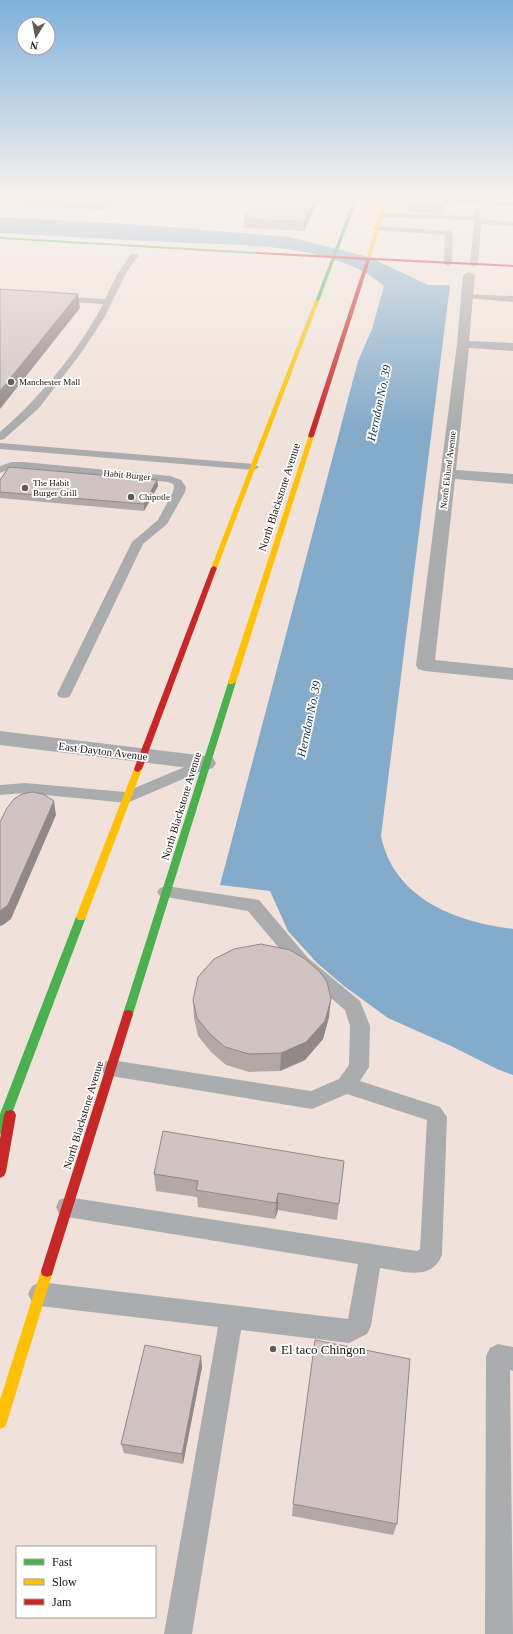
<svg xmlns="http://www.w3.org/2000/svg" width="513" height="1634" font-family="Georgia,serif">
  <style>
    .water { fill: #84acca }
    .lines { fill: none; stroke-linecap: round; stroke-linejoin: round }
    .lane { fill: #abacad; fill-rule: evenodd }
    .street { fill: #abacad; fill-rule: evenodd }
    .fast { fill: #4caf50; fill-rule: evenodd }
    .slow { fill: #ffc107; fill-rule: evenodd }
    .jam { fill: #c62828; fill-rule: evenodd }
    .wall { fill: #b2a9a7 }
    .shaded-wall { fill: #918988 }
    .building { fill: #cfc4c2; stroke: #918988 }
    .poi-dot { fill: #655b55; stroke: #fff; stroke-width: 1.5 }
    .labels { text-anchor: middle; stroke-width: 3.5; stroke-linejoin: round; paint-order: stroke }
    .far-poi-label { font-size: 9px; fill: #1a120d; stroke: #fff; text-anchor: start }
    .far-street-label { font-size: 9px; fill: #1a120d; stroke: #fff }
    .street-label { font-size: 11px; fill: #1a120d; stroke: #fff }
    .water-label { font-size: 12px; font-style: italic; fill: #143044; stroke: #fff }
    .near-poi-label { font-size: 13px; fill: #1a120d; stroke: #fff; text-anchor: start }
  </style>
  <rect width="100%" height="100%" fill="#f0e2da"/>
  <path class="water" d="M0,217L144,225L289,237L369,257L428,285H450L381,836C394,899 456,922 513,929V1075L497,1069L451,1046L388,1018L344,986L317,963L288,931L270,891L220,885L358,361L372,329L384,286C330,240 235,246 167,242C111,239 56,236 0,233Z"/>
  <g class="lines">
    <g class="lane">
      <path d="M386,198H426L513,202V206L389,200Z"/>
      <path d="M477,209L481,211L480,219L513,222V226L481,224L478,265L474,267L470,265L474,223L472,220L381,217L377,215L381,213L473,216V211Z"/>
      <path d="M374,226L451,231L453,234L452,264L448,266L444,264L445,235L377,230L373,228Z"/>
      <path d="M131,254H137L138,256L126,273L104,318L81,353L39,408L4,439L0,440V432C39,399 80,349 103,304L57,301L54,300L53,298L54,296L105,299L118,273Z"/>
      <path d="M464,294L513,296V302L467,298L463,296Z"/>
      <path d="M0,443L254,464L259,467L254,470L0,449Z"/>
      <path d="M12,462H24L170,476L181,480L186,487L185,492L167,524L143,544L71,694L69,697L64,698L59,697L57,694L132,542L158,520L173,492L174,487L173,484L168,482L24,468L10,469L0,473V466Z"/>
      <path d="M206,758L211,759L214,763L211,767L127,803L25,793L0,795V785L25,783L125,792Z"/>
      <path d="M166,886L259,900L308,958L360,1001L370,1026L369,1067L360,1081L440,1107L447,1117L442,1255C431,1282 403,1271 380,1268L371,1326L367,1334L349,1343L241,1330L192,1634H164L218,1327L40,1306L32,1302L28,1294L32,1286L40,1282L348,1319L358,1264L67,1217L59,1214L56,1207L59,1200L67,1197L417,1251L420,1249L427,1120L347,1094L312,1109L111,1076L104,1074L101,1068L104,1062L111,1060L311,1091L339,1079L349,1065L350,1026L345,1010L296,968L248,911L160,896L157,892L160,888Z"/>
      <path d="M498,1344L513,1347V1371L510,1370L513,1634H485L486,1356L490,1348Z"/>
    </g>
    <g class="street">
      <path d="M469,272L475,275L469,341L513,343V351L469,348L456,470L513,474V484L455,479L435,660L513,668V680L425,671L418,669L416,665L457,344L463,275Z"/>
      <path d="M0,731L206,756L213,758L216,763L213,768L206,770L0,745Z"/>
    </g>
    <g class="fast">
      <path d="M354,198H358L319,301L315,302Z"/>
      <path d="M0,237L258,252L260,253L258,254L0,239Z"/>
      <path d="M229,680H232L236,682L133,1014L132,1017L128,1018L124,1017L123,1014Z"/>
      <path d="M81,913L84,914L86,917L6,1129L4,1133L0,1134V1114L76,917L78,914Z"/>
    </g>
    <g class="slow">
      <path d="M384,198H388L370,259L366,260Z"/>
      <path d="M315,300L319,301L217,568L214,570L212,569L211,568Z"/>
      <path d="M309,435L314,436L236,682L232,684H229L228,682Z"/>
      <path d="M138,766L142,769L86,917L84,920H78L76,917L134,769Z"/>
      <path d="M47,1265L52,1267L53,1271L7,1422L5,1427L0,1429V1400L41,1271L42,1267Z"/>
    </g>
    <g class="jam">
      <path d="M256,252L513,265V267L370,260L314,436L311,438L308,436L366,260L258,254Z"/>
      <path d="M214,566L217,568L142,769L138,772L135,771L134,769L211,568Z"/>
      <path d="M128,1010L132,1011L133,1014L53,1271L52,1275L47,1277L42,1275L41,1271L123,1014L124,1011Z"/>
      <path d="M10,1110L14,1111L16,1115L6,1172L4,1176L0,1178V1139L4,1115L6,1111Z"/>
    </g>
  </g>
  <g class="wall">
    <path d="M9,198H118L107,210L10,205Z"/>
    <path d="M244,198H330L328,203L317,202L304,231L244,228V219L256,199Z"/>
    <path d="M446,198L444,214L409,212L410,203Z"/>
    <path d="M0,480H157L158,486L144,511L0,498Z"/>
    <path d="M193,1000L329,1017L323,1039L305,1060L280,1071L249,1072L226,1065L211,1052L198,1036L194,1018Z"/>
    <path d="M344,1161L337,1220L278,1210L275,1219L198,1207L197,1197L156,1191L154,1174Z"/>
    <path d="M202,1367L183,1464L124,1453L121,1444Z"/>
    <path d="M293,1504L397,1524L393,1535L292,1516Z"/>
  </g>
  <g class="shaded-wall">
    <path d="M106,198H118L107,210Z"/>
    <path d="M316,198H318L317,202L304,231V222Z"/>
    <path d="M446,198V204L444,214L445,204Z"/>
    <path d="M78,294L80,308L0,409V391Z"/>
    <path d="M157,480L158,486L144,511V504Z"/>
    <path d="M54,801L56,815L11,919L3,925L0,926V911Z"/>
    <path d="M331,999L329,1017L323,1039L305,1060L280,1071L281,1053Z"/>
    <path d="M278,1193V1210L275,1219L276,1203Z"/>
    <path d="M201,1356L202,1367L183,1464L182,1454Z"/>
  </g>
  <g class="building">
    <path d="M257,198H316L304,222L244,219Z"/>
    <path d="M411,198H446L445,204L410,203Z"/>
    <path d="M0,289L78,294L0,391Z"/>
    <path d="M9,467L157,480L144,504L0,492V480Z"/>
    <path d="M32,792L43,794L54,801L8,905L0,911V822L7,808L14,799L22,794Z"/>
    <path d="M261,944L290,950L305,959L320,972L327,982L331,999L325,1021L306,1042L281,1053L249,1054L225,1047L210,1034L197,1018L193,1000L198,977L214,959L234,949Z"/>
    <path d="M163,1131L344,1161L339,1204L278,1193L276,1203L196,1190L198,1181L154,1174Z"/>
    <path d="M315,1340L410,1359L397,1524L293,1504Z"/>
    <path d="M145,1345L201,1356L182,1454L121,1444Z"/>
  </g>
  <linearGradient id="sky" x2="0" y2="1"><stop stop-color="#80b1dc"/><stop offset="0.46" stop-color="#f8f2ee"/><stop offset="1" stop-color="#f8f2ee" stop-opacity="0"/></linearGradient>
  <rect width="513" height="426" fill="url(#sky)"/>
  <g class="poi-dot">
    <circle cx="11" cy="382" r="4"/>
    <circle cx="25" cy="488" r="4"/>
    <circle cx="131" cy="497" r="4"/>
    <circle cx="273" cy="1349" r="4"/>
  </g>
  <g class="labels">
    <g class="far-poi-label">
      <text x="19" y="385">Manchester Mall</text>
      <text x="33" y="486">The Habit<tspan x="33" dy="10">Burger Grill</tspan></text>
      <text x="139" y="500">Chipotle</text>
    </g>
    <g class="far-street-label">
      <text transform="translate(448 470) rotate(-83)" y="3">North Eklund Avenue</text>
      <text transform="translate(127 475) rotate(5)" y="3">Habit Burger</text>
    </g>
    <g class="street-label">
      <text transform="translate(279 497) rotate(-72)" y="4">North Blackstone Avenue</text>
      <text transform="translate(103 751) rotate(7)" y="4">East Dayton Avenue</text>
      <text transform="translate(181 806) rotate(-73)" y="4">North Blackstone Avenue</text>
      <text transform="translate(83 1115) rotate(-73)" y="4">North Blackstone Avenue</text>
    </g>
    <g class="water-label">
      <text transform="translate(379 403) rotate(-78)" y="4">Herndon No. 39</text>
      <text transform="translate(309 719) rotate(-78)" y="4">Herndon No. 39</text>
    </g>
    <g class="near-poi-label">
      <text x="281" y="1354">El taco Chingon</text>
    </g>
  </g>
  <rect x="16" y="1546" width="140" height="72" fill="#ffffff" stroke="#a3a09e"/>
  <rect x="24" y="1559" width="20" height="6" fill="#4caf50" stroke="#a3a09e"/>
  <text x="52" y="1566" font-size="12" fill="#1a120d">Fast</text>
  <rect x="24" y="1579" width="20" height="6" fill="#ffc107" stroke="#a3a09e"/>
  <text x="52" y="1586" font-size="12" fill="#1a120d">Slow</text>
  <rect x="24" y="1599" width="20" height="6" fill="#c62828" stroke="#a3a09e"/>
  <text x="52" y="1606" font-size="12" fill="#1a120d">Jam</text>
  <g transform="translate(36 36) rotate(190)"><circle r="19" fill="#ffffff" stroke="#a3a09e"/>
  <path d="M0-3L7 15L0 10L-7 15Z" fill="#655b55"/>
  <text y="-6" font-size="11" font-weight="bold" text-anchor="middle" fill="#1a120d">N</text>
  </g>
</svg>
